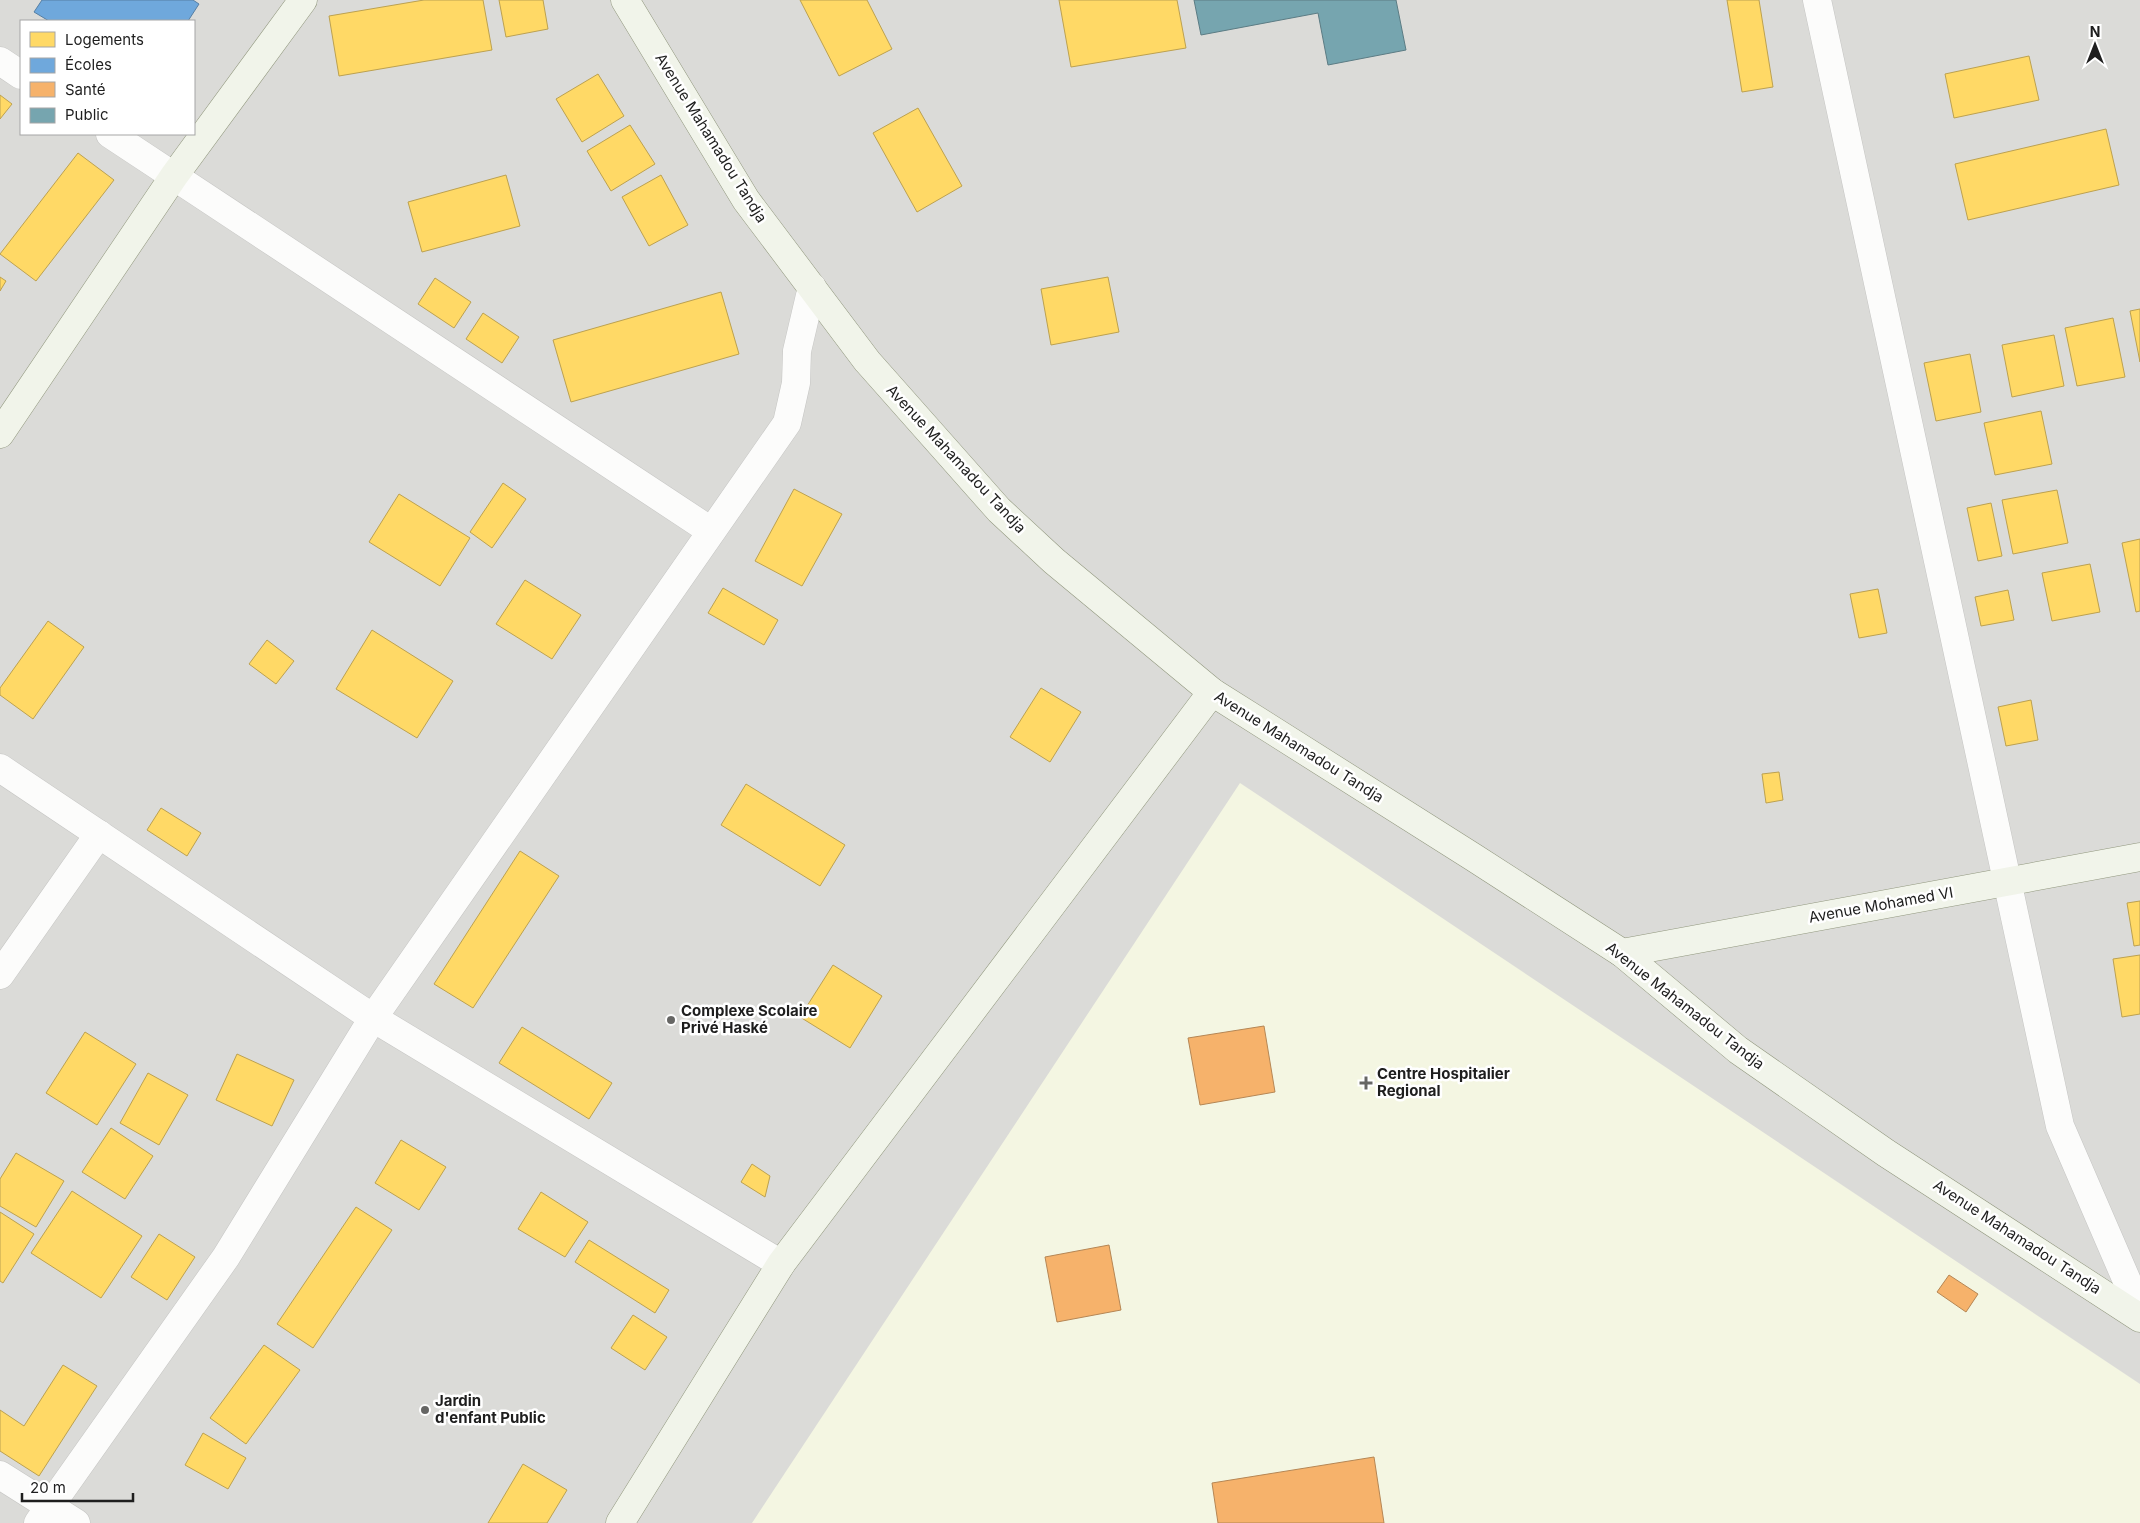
<svg xmlns="http://www.w3.org/2000/svg" width="2140" height="1523" font-family="Inter,sans-serif">
  <style>
    .residential { fill: #dbdbd8; fill-rule: evenodd }
    .education { fill: #f4f6e2 }
    .homes { fill: #ffd966; stroke: #bca150 }
    .schools { fill: #6fa8dc; stroke: #577fa3 }
    .health { fill: #f6b26b; stroke: #b58654 }
    .public { fill: #76a5af; stroke: #5c7c84 }
    .lines { fill: none; stroke-linecap: round; stroke-linejoin: round }
    .street-casing { stroke: #c5c5c3; stroke-width: 29 }
    .secondary-casing { stroke: #91977e; stroke-width: 29 }
    .street { stroke: #fcfcfb; stroke-width: 28 }
    .secondary { stroke: #f1f4ea; stroke-width: 28 }
    .poi-dot { fill: #666664; stroke: #fff; stroke-width: 2 }
    .labels { text-anchor: middle; stroke-width: 5; stroke-linejoin: round; paint-order: stroke }
    .street-label { font-size: 15px; fill: #1e1e1e; stroke: #fff }
    .poi-label { font-size: 15px; font-weight: bold; fill: #1e1e1e; stroke: #fff; text-anchor: start }
  </style>
  <rect width="100%" height="100%" fill="#ecece7"/>
  <path class="residential" d="M0,0H2140V1523H0ZM21,21H194V134H21Z"/>
  <path class="education" d="M1240,783L2140,1384V1523H752Z"/>
  <g class="homes">
    <path d="M424,0H483L492,50L339,76L329,16Z"/>
    <path d="M499,0H543L548,29L506,37Z"/>
    <path d="M800,0H867L892,49L839,76Z"/>
    <path d="M1059,0H1177L1186,48L1071,67Z"/>
    <path d="M1727,0H1759L1773,87L1742,92Z"/>
    <path d="M2029,56L2039,100L1954,118L1945,74Z"/>
    <path d="M598,74L624,116L582,142L556,99Z"/>
    <path d="M0,95L12,104L0,119Z"/>
    <path d="M918,108L962,186L917,212L873,133Z"/>
    <path d="M630,125L655,164L611,191L587,151Z"/>
    <path d="M2106,129L2119,185L1968,220L1955,164Z"/>
    <path d="M78,153L114,180L36,281L0,254Z"/>
    <path d="M506,175L520,226L422,252L408,202Z"/>
    <path d="M661,175L688,225L649,246L622,197Z"/>
    <path d="M0,277L6,281L0,291Z"/>
    <path d="M1108,277L1119,332L1051,345L1041,289Z"/>
    <path d="M435,278L471,302L454,328L418,304Z"/>
    <path d="M721,292L739,354L571,402L553,340Z"/>
    <path d="M2140,309V362L2130,311Z"/>
    <path d="M483,313L519,337L502,363L466,339Z"/>
    <path d="M2113,318L2125,377L2077,386L2065,328Z"/>
    <path d="M2054,335L2064,386L2012,397L2002,345Z"/>
    <path d="M1970,354L1981,412L1936,421L1924,363Z"/>
    <path d="M2041,411L2052,464L1995,475L1984,423Z"/>
    <path d="M503,483L526,499L492,548L470,532Z"/>
    <path d="M794,489L842,514L802,586L755,561Z"/>
    <path d="M2057,490L2068,543L2013,554L2002,500Z"/>
    <path d="M399,494L470,538L440,586L369,542Z"/>
    <path d="M1991,503L2002,556L1978,561L1967,508Z"/>
    <path d="M2140,539V611L2136,612L2122,543Z"/>
    <path d="M2090,564L2100,612L2052,621L2042,573Z"/>
    <path d="M525,580L581,615L552,659L496,624Z"/>
    <path d="M723,588L778,620L764,645L708,613Z"/>
    <path d="M1878,589L1887,633L1859,638L1850,594Z"/>
    <path d="M2008,590L2014,620L1981,626L1975,597Z"/>
    <path d="M48,621L84,647L33,719L0,695V688Z"/>
    <path d="M372,630L453,681L417,738L336,689Z"/>
    <path d="M267,640L294,661L276,684L249,664Z"/>
    <path d="M1041,688L1081,712L1050,762L1010,737Z"/>
    <path d="M2031,700L2038,740L2006,746L1998,707Z"/>
    <path d="M1779,772L1783,800L1766,803L1762,774Z"/>
    <path d="M746,784L845,845L820,886L721,825Z"/>
    <path d="M161,808L201,833L187,856L147,830Z"/>
    <path d="M520,851L559,876L473,1008L434,984Z"/>
    <path d="M2140,901V945L2134,946L2127,903Z"/>
    <path d="M2140,955V1014L2122,1017L2113,959Z"/>
    <path d="M833,965L882,996L850,1048L800,1017Z"/>
    <path d="M522,1027L612,1083L589,1119L499,1063Z"/>
    <path d="M85,1032L136,1064L97,1125L46,1093Z"/>
    <path d="M237,1054L294,1080L272,1126L216,1100Z"/>
    <path d="M148,1073L188,1095L159,1145L120,1123Z"/>
    <path d="M111,1128L153,1156L125,1199L82,1172Z"/>
    <path d="M401,1140L446,1167L419,1210L375,1183Z"/>
    <path d="M16,1153L64,1181L36,1227L0,1206V1179Z"/>
    <path d="M752,1164L770,1176L765,1197L741,1182Z"/>
    <path d="M72,1191L142,1236L101,1298L31,1253Z"/>
    <path d="M541,1192L588,1222L565,1257L518,1229Z"/>
    <path d="M356,1207L392,1230L313,1348L277,1324Z"/>
    <path d="M0,1212L34,1234L3,1283L0,1281Z"/>
    <path d="M159,1234L195,1257L167,1300L131,1277Z"/>
    <path d="M589,1240L669,1290L655,1313L575,1262Z"/>
    <path d="M633,1315L667,1337L645,1370L611,1348Z"/>
    <path d="M264,1345L300,1370L246,1444L210,1418Z"/>
    <path d="M63,1365L97,1386L39,1476L0,1451V1410L24,1426Z"/>
    <path d="M203,1433L246,1458L228,1489L185,1465Z"/>
    <path d="M523,1464L567,1490L547,1523H488Z"/>
  </g>
  <path class="schools" d="M42,0H193L199,4L188,21H49L34,12Z"/>
  <g class="health">
    <path d="M1264,1026L1275,1092L1200,1105L1188,1038Z"/>
    <path d="M1109,1245L1121,1310L1057,1322L1045,1257Z"/>
    <path d="M1949,1275L1978,1294L1966,1312L1937,1292Z"/>
    <path d="M1374,1457L1384,1523H1218L1212,1483Z"/>
  </g>
  <path class="public" d="M1194,0H1396L1406,50L1328,65L1318,13L1201,35Z"/>
  <g class="lines">
    <defs>
      <g id="street">
        <path d="M1817,0L2060,1126L2140,1311"/>
        <path d="M0,61L21,75"/>
        <path d="M110,134L711,531"/>
        <path d="M0,768L373,1018L781,1264"/>
        <path d="M0,975L99,834"/>
        <path d="M0,1475L76,1523"/>
        <path d="M38,1523L226,1257L373,1018L787,423L796,383L797,351L812,287"/>
      </g>
      <g id="secondary">
        <path d="M625,0L746,200L867,361L999,510L1054,561L1212,692L1473,857L1622,953L1738,1050L1886,1153L2140,1318"/>
        <path d="M0,434L174,176L303,0"/>
        <path d="M1622,953L2140,857"/>
        <path d="M620,1523L781,1264L1212,692"/>
      </g>
    </defs>
    <use href="#street" class="street-casing"/>
    <use href="#secondary" class="secondary-casing"/>
    <use href="#street" class="street"/>
    <use href="#secondary" class="secondary"/>
  </g>
  <g class="poi-dot">
    <circle cx="671" cy="1020" r="5"/>
    <path d="M1363.5 1075.5h5v5h5v5h-5v5h-5v-5h-5v-5h5z"/>
    <circle cx="425" cy="1410" r="5"/>
  </g>
  <g class="labels">
    <g class="street-label">
      <text transform="translate(711 138) rotate(58)" y="5">Avenue Mahamadou Tandja</text>
      <text transform="translate(956 459) rotate(47)" y="5">Avenue Mahamadou Tandja</text>
      <text transform="translate(1299 747) rotate(32)" y="5">Avenue Mahamadou Tandja</text>
      <text transform="translate(1881 905) rotate(-10)" y="5">Avenue Mohamed VI</text>
      <text transform="translate(1685 1006) rotate(38)" y="5">Avenue Mahamadou Tandja</text>
      <text transform="translate(2017 1237) rotate(33)" y="5">Avenue Mahamadou Tandja</text>
    </g>
    <g class="poi-label">
      <text x="681" y="1016">Complexe Scolaire<tspan x="681" dy="17">Privé Haské</tspan></text>
      <text x="1377" y="1079">Centre Hospitalier<tspan x="1377" dy="17">Regional</tspan></text>
      <text x="435" y="1406">Jardin<tspan x="435" dy="17">d'enfant Public</tspan></text>
    </g>
  </g>
  <rect x="20" y="20" width="175" height="115" fill="#ffffff" stroke="#a5a5a5"/>
  <rect x="30" y="32" width="25" height="15" fill="#ffd966" stroke="#a5a5a5"/>
  <text x="65" y="45" font-size="15" fill="#1e1e1e">Logements</text>
  <rect x="30" y="58" width="25" height="15" fill="#6fa8dc" stroke="#a5a5a5"/>
  <text x="65" y="70" font-size="15" fill="#1e1e1e">Écoles</text>
  <rect x="30" y="82" width="25" height="15" fill="#f6b26b" stroke="#a5a5a5"/>
  <text x="65" y="95" font-size="15" fill="#1e1e1e">Santé</text>
  <rect x="30" y="108" width="25" height="15" fill="#76a5af" stroke="#a5a5a5"/>
  <text x="65" y="120" font-size="15" fill="#1e1e1e">Public</text>
  <g transform="translate(2095 45)" stroke="#ffffff" stroke-width="4" paint-order="stroke">
  <path d="M0-4L9 19L0 12L-9 19Z" fill="#1e1e1e"/>
  <text y="-8" font-size="14" font-weight="bold" text-anchor="middle" fill="#1e1e1e">N</text>
  </g>
  <path d="M22 1493v8h111v-8" fill="none" stroke="#1e1e1e" stroke-width="2.5"/>
  <text x="30" y="1493" font-size="15" fill="#1e1e1e" stroke="#ffffff" stroke-width="4" paint-order="stroke">20 m</text>
</svg>
